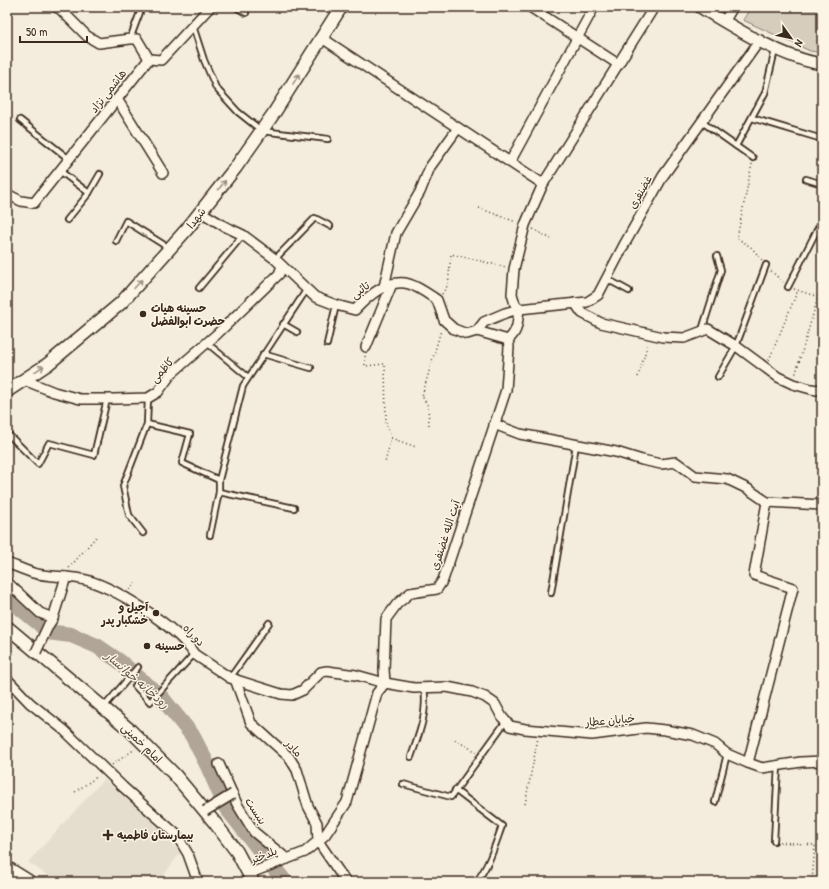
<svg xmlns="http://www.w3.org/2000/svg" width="829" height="889" font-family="'Patrick Hand','Playpen Sans Arabic',sans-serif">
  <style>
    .built { fill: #e5ddce }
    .green { fill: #d6cdbd; stroke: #887c6e }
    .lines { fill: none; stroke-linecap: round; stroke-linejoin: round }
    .river { stroke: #b0a596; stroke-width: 16 }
    .service-casing { stroke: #3b2a1e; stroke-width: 8 }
    .minor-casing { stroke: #3b2a1e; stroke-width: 12 }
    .tertiary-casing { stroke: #3b2a1e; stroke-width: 14 }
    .secondary-casing { stroke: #3b2a1e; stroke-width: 15 }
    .primary-casing { stroke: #3b2a1e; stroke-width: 17 }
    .path { stroke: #3b2a1e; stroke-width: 1.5; stroke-dasharray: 1 3; stroke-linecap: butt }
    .service { stroke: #fcf5e5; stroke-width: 4.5 }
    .minor { stroke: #fcf5e5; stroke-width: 9 }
    .tertiary { stroke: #fcf5e5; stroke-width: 11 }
    .secondary { stroke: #fcf5e5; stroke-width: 12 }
    .primary { stroke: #fcf5e5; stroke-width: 14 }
    .minor-bridge-casing { stroke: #3b2a1e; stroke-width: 12; stroke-linecap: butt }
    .minor-bridge { stroke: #fcf5e5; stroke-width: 9 }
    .oneway { stroke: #9c9082 }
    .poi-dot { fill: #3b2a1e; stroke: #fcf5e5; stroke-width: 1.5 }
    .labels { text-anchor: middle; stroke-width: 3; stroke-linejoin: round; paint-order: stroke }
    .street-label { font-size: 11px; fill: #3b2a1e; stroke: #fcf5e5 }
    .poi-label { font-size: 11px; font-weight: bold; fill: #3b2a1e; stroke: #fcf5e5; text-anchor: start }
    .water-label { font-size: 12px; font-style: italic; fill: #645548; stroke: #fcf5e5 }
  </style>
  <rect width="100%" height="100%" fill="#f4eddd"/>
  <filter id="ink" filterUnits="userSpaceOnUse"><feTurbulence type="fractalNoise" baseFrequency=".025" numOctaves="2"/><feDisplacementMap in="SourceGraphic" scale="8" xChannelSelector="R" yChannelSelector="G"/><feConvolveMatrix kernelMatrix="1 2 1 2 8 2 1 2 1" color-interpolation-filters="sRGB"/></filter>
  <g filter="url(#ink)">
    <path class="built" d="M104,779L148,817L180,853L159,882H57L28,862Z"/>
    <path class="green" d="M751,7H822V53L810,51L743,20Z"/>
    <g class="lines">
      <path class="river" d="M7,597L40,624L47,632L71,635L97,646L119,661L162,698L192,735L208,766L226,807L285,882"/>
      <defs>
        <g id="service">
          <path d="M236,7L246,13"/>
          <path d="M193,26L204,60L216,88L238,112L262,131L328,139"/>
          <path d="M130,39L142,7"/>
          <path d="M752,118L822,139"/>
          <path d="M20,120L69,159"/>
          <path d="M702,122L753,158"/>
          <path d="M736,146L765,93L775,50"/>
          <path d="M60,171L89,193L67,220"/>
          <path d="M806,179L822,184"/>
          <path d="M89,193L100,174"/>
          <path d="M116,241L126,221L169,248"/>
          <path d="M275,259L315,218L330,226"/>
          <path d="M607,279L629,291"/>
          <path d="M788,287L819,226L822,227"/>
          <path d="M199,288L243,235"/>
          <path d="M283,324L297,332"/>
          <path d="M702,330L721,270L717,256"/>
          <path d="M207,343L248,377"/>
          <path d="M327,344L336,305"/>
          <path d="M263,354L311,368"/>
          <path d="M718,377L736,346L766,265"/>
          <path d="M147,424L190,434L182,463L219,480L243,386L307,289"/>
          <path d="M7,433L38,464L49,443L94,455L107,399"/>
          <path d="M219,480V492L294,508"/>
          <path d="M143,533L129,515L123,486L147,424L148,398"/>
          <path d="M210,535L219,492"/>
          <path d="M551,593L576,445"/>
          <path d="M230,678L269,623"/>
          <path d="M135,686L150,702L194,654"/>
          <path d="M104,707L138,667"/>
          <path d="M411,757C419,734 428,713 424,688"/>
          <path d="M403,784L451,797L506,721"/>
          <path d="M455,790L502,826C495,845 489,866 476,882"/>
          <path d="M715,802L727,754"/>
          <path d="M774,841L778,765"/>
        </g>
        <g id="minor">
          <path d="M55,7L60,9L87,36L99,43L130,39H137L149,59"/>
          <path d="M530,7L618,64"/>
          <path d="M724,22L733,7"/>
          <path d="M322,38L543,184"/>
          <path d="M117,99L163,173"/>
          <path d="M510,162L594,7"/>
          <path d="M7,194L21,201L34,203L149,59L161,60L210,7"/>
          <path d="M201,212L224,226L243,235L275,259L315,297L336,305L355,310C368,296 389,278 409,284C419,287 428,294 437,300L444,320L454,329L467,334L477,331L508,340L509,347L506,390L443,580L437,589L410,593L397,604L386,619L384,669L385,683L377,693L347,802L325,835L305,852L248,874"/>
          <path d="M384,287L396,233L420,192L430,167L458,128"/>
          <path d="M575,303L582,313L601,323L663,337L684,338L708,329L736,346L778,377L793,384L811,389L817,390L822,388"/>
          <path d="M477,331L484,322L505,313L519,309L587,302L598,295L624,245L663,176L760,40"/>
          <path d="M508,340C519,330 517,323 519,309L515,304L512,294L514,269L525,225L543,184L654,7"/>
          <path d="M366,347L392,284"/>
          <path d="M24,380L54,392L80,399H114L148,398L158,392L171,374L217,334L279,274L282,266"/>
          <path d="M494,424L520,434L616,452L642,460L661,464L676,462L695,476L727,479L748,489L767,502L822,505"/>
          <path d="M7,563C15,566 24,570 33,573C48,577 65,576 81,579C111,584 179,628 194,654L230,678L281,694L292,695L303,690L321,672L327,671L356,675L385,683L414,688L447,687L472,692L485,697L495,704L502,717L510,726L525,729L592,735L646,728L665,730L693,735L715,744L727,754L748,763L762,768L801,762L822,761"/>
          <path d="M7,582L40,613L53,618"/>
          <path d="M50,623L53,618L66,577"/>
          <path d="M7,679L30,703L64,730L123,787L176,834L188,854L198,882"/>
          <path d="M235,679L251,723L289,757L297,770L308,806L317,823L318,841L346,882"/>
          <path d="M748,763L793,588L754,575L767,502"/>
          <path d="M219,764L237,804L254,832L287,859"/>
        </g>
        <path id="tertiary" d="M700,7C733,27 784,59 822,64"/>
        <g id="secondary">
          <path d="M7,391L48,364L121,303L187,229L236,167L274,113L341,7"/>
          <path d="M7,627L130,730L175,775L215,823L237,852L253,882"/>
        </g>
        <path id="primary" d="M7,869L28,882"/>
      </defs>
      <use href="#service" class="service-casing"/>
      <use href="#minor" class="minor-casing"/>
      <use href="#tertiary" class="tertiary-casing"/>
      <use href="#secondary" class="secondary-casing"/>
      <use href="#primary" class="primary-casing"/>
      <g class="path">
        <path d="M752,164L737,238L752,248L762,260"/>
        <path d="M479,208L516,222"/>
        <path d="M533,229L551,239"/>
        <path d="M771,271L783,282"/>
        <path d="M794,289L818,297L795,376"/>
        <path d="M442,294L448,285L451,254L506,267"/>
        <path d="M365,356V366L385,364L386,422L391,438L385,463"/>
        <path d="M769,360L798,290"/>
        <path d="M638,377L648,343"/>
        <path d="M429,425L428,406L422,396L441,330"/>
        <path d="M391,438L416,447"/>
        <path d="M69,568L96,537"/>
        <path d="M130,590L135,583"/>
        <path d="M455,740L477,752"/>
        <path d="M112,765L135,749"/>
        <path d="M75,792L98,776"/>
        <path d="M525,804L538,738"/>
        <path d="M780,842L815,845L812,882"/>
      </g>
      <use href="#service" class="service"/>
      <use href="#minor" class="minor"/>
      <use href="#tertiary" class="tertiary"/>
      <use href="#secondary" class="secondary"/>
      <use href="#primary" class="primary"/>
      <defs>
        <g id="minor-bridge">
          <path d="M36,652L49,624"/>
          <path d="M205,811L233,794"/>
        </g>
      </defs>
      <use href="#minor-bridge" class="minor-bridge-casing"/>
      <use href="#minor-bridge" class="minor-bridge"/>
    </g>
    <defs><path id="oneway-shaft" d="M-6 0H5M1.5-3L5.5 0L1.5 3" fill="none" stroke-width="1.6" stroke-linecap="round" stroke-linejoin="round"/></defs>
    <g class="oneway">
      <use href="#oneway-shaft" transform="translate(296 79) rotate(-58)"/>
      <use href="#oneway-shaft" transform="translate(222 185) rotate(-52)"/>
      <use href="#oneway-shaft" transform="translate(138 284) rotate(-48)"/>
      <use href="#oneway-shaft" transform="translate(39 369) rotate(-34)"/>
    </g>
  </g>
  <g class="poi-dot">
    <circle cx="143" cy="314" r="4"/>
    <circle cx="156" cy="613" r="4"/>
    <circle cx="147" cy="646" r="4"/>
    <path d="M106 829h4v4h4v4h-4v4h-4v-4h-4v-4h4z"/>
  </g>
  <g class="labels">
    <g class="street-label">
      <text transform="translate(108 91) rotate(-52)" y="4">هاشمی نژاد</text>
      <text transform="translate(640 192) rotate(-61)" y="4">غضنفری</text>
      <text transform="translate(196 218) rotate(-52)" y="4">شهدا</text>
      <text transform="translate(360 290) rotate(-37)" y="4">تائبی</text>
      <text transform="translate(162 370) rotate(-48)" y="4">کاظمی</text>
      <text transform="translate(445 535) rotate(-72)" y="4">آیت الله غضنفری</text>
      <text transform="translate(194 635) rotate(46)" y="4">دو راه</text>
      <text transform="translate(610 720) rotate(-5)" y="4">خیابان عطار</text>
      <text transform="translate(142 743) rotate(44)" y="4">امام خمینی</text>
      <text transform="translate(294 748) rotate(48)" y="4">مادر</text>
      <text transform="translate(256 811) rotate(58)" y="4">بنبست</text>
      <text transform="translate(264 855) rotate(-21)" y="4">پلدختر</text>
    </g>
    <g class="poi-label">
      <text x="151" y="312">حسینه هیات<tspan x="151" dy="13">حضرت ابوالفضل</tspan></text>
      <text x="148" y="611" text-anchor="end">آجیل و<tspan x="148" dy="13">خشکبار پدر</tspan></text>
      <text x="155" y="650">حسینه</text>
      <text x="117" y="839">بیمارستان فاطمیه</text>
    </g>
    <g class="water-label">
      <text transform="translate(137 680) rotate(41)" y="4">رودخانه خوانسار</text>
    </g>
  </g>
  <rect width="829" height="889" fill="none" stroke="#fcf5e5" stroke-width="24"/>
  <rect x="12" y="12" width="805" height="865" fill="none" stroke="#3b2a1e" stroke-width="1.5" filter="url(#ink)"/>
  <g transform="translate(791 38) rotate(123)" stroke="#fcf5e5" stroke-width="3" paint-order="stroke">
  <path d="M0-3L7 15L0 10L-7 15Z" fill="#3b2a1e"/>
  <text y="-6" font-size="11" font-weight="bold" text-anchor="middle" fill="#3b2a1e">N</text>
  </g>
  <path d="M20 36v6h67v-6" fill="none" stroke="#3b2a1e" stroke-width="2"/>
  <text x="26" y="36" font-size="12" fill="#3b2a1e" stroke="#fcf5e5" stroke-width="3" paint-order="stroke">50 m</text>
</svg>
